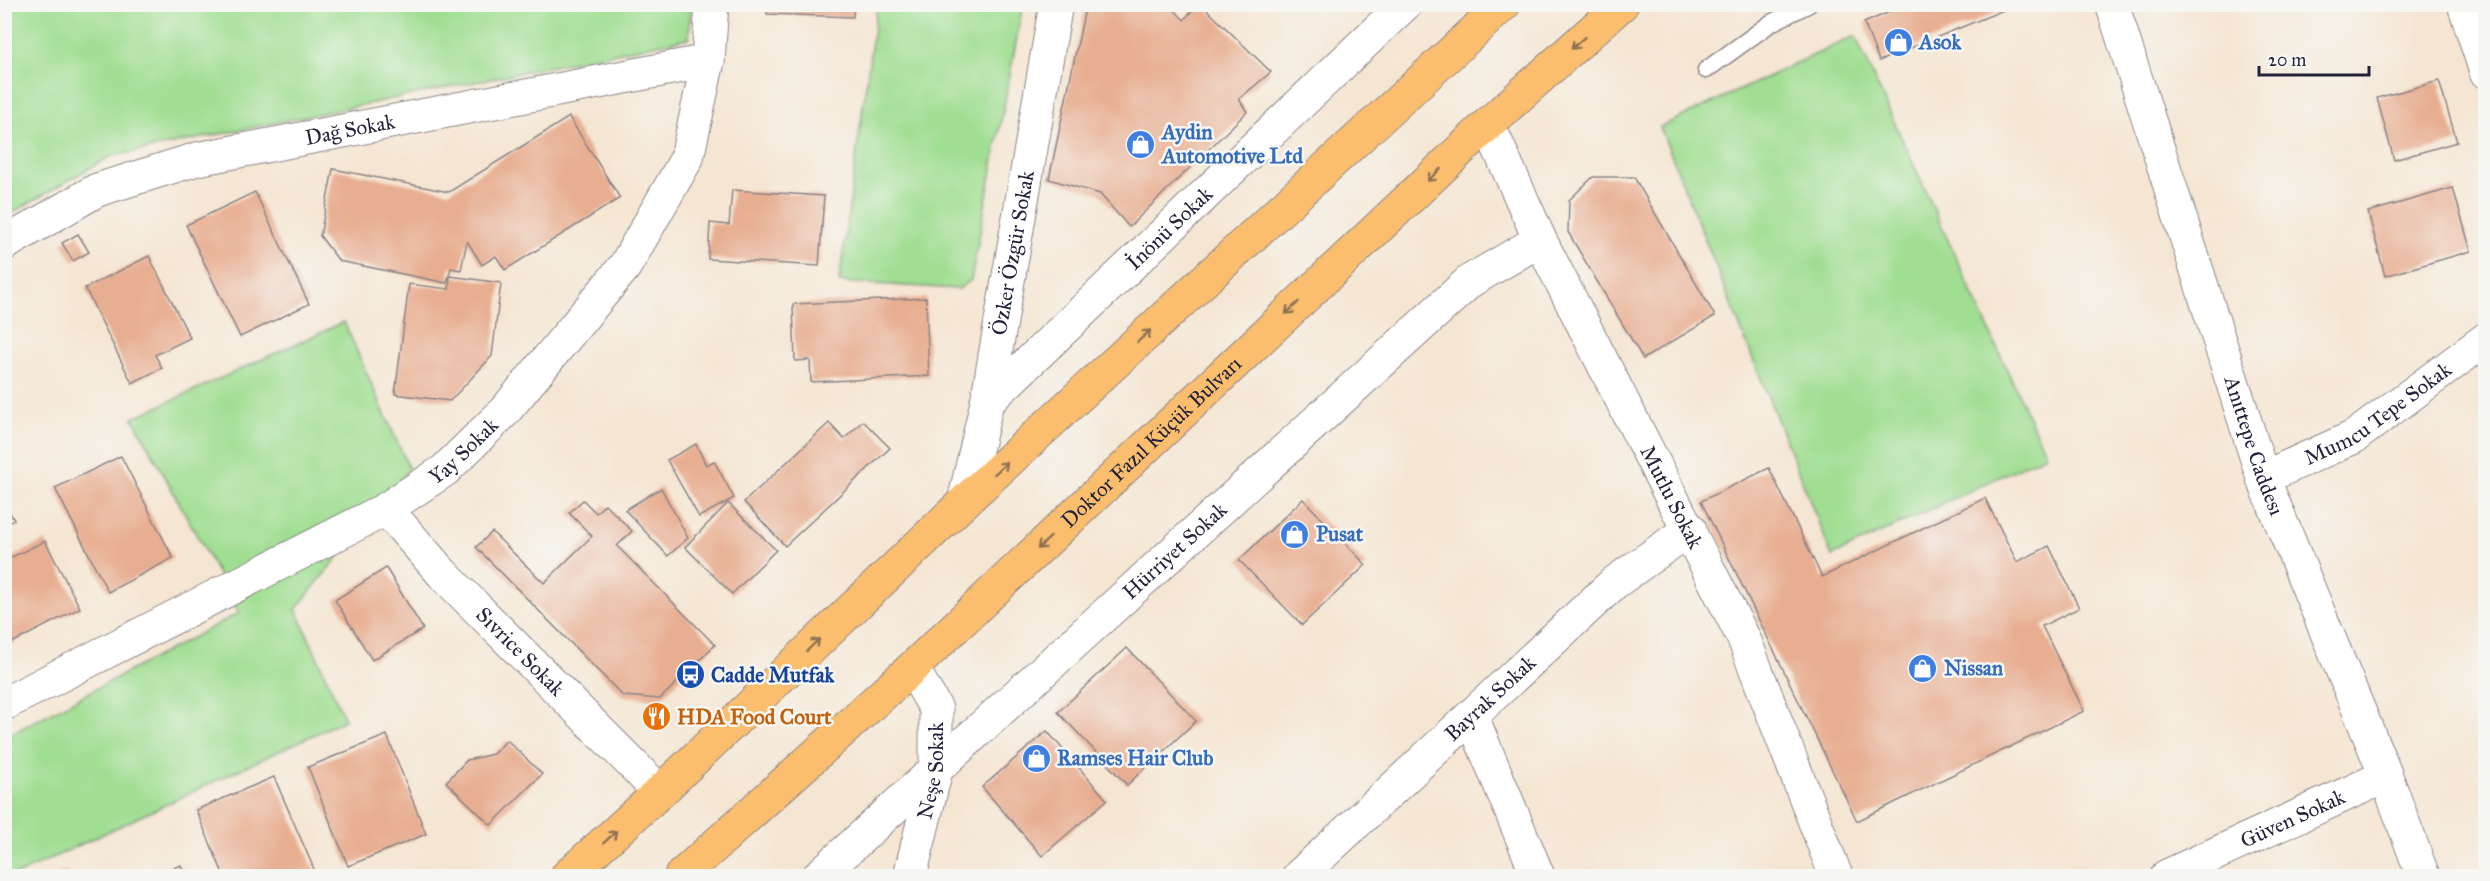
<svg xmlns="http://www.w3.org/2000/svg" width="2490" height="881" font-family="'IM FELL Great Primer',serif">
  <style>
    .green { fill: #a0de92; stroke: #618066; stroke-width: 1.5 }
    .building { fill: #e8ae91 }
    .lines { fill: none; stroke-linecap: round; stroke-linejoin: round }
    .service-casing { stroke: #8c8487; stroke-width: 19 }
    .minor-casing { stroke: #8c8487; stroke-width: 35 }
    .trunk-casing { stroke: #8c8487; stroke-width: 35 }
    .service { stroke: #fff; stroke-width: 16 }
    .minor { stroke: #fff; stroke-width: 33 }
    .trunk { stroke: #fabe6e; stroke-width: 33 }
    .oneway { stroke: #8e7054 }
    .labels { text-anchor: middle; stroke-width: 5; stroke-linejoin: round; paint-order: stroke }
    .shop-label { font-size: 21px; font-weight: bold; fill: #366cbe; stroke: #f6f6f2; text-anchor: start }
    .street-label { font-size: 21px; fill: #22223b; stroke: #f6f6f2 }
    .transit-label { font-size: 21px; font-weight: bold; fill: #164399; stroke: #f6f6f2; text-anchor: start }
    .food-label { font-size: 21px; font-weight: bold; fill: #c56008; stroke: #f6f6f2; text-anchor: start }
  </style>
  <rect width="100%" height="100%" fill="#f6f6f2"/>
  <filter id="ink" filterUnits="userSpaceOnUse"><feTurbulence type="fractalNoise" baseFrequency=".0167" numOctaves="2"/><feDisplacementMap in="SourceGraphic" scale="12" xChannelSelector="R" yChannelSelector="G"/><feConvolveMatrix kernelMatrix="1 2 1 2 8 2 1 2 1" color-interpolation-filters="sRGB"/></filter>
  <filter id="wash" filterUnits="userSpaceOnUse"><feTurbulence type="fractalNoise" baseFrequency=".008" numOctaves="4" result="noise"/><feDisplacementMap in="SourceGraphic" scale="24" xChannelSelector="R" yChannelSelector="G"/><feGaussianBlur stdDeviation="1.35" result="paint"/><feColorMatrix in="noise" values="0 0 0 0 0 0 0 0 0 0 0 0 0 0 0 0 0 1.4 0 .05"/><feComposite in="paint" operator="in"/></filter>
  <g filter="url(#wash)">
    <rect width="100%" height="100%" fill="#f5e6d3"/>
    <g class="green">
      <path d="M5,4H691V5L689,38L109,157L5,217Z"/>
      <path d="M877,5H1023L971,280L959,289L839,282Z"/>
      <path d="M1855,36L2046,455L1832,556L1660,127Z"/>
      <path d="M344,322L409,469L296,609L345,720L14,876H5V737L239,613L133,418Z"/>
    </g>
    <g id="blocks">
      <g class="building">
        <path d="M768,4H854L853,17L767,14Z"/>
        <path d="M1086,4H1169L1184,20L1198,4H1201L1271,72L1239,99L1247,112L1129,227L1100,194L1049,179Z"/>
        <path d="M1908,4H2016V5L1879,61L1864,23Z"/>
        <path d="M2439,81L2457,142L2394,160L2377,98Z"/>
        <path d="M569,117L620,198L505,270L496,256L482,265L467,241L461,270L451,268L447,283L339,261L320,236L333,169L449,192Z"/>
        <path d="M1593,177H1634L1715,316L1643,359L1568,232L1569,200Z"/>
        <path d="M2453,188L2471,251L2385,276L2368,212Z"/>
        <path d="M732,190L824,196L819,266L708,259L710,223L729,225Z"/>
        <path d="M255,192L309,304L240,337L186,225Z"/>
        <path d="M78,234L89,252L73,261L62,243Z"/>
        <path d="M149,256L190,338L155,355L162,368L132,383L85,288Z"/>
        <path d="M450,276L501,283L492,356L450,401L395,394L409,284L449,289Z"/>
        <path d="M926,298L929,376L811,382L810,360L795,361L793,304Z"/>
        <path d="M863,421L890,448L785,546L744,502L829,423L844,439Z"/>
        <path d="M696,444L706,465L714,461L734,498L699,517L667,460Z"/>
        <path d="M121,456L173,558L108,592L55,488Z"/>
        <path d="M1769,468L1822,577L1985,498L2017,562L2049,546L2079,608L2042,626L2084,711L1857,821L1701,501Z"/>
        <path d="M661,488L688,538L668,556L625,510Z"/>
        <path d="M1303,499L1366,565L1302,625L1239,560Z"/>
        <path d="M583,500L596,513L605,504L632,531L617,546L715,645L660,699L623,696L476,547L492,532L544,583L592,536L569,513Z"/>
        <path d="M4,502L14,520L4,525Z"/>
        <path d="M728,503L776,550L732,594L685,547Z"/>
        <path d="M45,541L80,608L4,647V561Z"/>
        <path d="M386,568L423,629L372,660L335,600Z"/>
        <path d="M1127,648L1196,721L1127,785L1058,712Z"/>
        <path d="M1047,731L1107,800L1042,856L982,787Z"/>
        <path d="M387,735L426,834L348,866L308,767Z"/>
        <path d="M507,740L542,774L491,825L446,782L467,760L493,754Z"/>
        <path d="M274,777L317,876H224L196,810Z"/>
        <path d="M181,865L185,876H151Z"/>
        <path d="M66,871L68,876H53Z"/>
      </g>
    </g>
  </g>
  <g filter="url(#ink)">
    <use href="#blocks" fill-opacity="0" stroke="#8c8487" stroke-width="1.5"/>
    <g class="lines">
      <defs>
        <path id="service" d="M1706,70L1771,23L1809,4"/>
        <g id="minor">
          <path id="s1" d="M2112,4L2263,478L2386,776L2423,876"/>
          <path d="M2464,4L2486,72"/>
          <path id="s2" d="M1488,124L1540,240L1744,639L1836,876"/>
          <path id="s3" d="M4,244L97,190L197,159L708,61"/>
          <path id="s4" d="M987,402L1405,4"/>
          <path id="s5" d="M2263,478L2354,437L2486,339"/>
          <path id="s6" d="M964,502L987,402L1056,4"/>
          <path id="s7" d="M386,509L442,573L660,792"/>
          <path id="s8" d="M4,704L386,509L445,470L504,412L625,266L687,158L708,61L712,4"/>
          <path d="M1472,717L1538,876"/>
          <path id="s9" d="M819,876L1470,281L1540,240"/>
          <path id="s10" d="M910,876L936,770V709L912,668"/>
          <path id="s11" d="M1299,876L1614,583L1690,529"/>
          <path id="s12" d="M2167,876L2386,776"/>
        </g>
        <g id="trunk">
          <path d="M567,876L660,792L964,502L1504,4"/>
          <path id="s13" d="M681,876L912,668L1488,124L1622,4"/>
        </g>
      </defs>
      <use href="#service" class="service-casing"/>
      <use href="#minor" class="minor-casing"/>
      <use href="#trunk" class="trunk-casing"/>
      <use href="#service" class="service"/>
      <use href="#minor" class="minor"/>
      <use href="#trunk" class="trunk"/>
    </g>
    <defs><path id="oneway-shaft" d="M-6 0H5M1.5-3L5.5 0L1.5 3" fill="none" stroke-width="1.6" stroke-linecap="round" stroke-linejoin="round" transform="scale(1.5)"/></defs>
    <g class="oneway">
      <use href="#oneway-shaft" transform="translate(1578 43) rotate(138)"/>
      <use href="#oneway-shaft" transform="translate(1434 175) rotate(137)"/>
      <use href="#oneway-shaft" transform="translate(1292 308) rotate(137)"/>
      <use href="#oneway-shaft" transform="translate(1144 336) rotate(-43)"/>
      <use href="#oneway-shaft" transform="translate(1001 468) rotate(-43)"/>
      <use href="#oneway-shaft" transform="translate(1044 543) rotate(137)"/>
      <use href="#oneway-shaft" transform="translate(813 645) rotate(-44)"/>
      <use href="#oneway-shaft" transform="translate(610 837) rotate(-43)"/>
    </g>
  </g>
  <defs>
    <symbol id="shop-disc" viewBox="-11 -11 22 22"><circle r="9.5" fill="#3f7fe0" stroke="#f6f6f2"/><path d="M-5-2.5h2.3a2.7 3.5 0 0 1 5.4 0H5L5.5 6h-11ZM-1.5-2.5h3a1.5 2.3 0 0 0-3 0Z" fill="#fff"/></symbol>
    <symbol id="bus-disc" viewBox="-11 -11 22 22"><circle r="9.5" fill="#1a4fb4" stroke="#f6f6f2"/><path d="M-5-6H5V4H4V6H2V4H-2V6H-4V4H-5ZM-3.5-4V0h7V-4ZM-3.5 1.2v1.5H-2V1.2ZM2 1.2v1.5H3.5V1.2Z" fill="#fff"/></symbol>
    <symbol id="restaurant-disc" viewBox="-11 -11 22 22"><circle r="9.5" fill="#e8710a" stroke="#f6f6f2"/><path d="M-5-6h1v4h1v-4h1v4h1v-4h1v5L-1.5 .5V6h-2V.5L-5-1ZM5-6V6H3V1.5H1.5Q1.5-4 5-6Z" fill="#fff"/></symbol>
  </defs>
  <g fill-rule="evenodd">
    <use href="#shop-disc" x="1882" y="26" width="33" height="33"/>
    <use href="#shop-disc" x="1124" y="128" width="33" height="33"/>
    <use href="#shop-disc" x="1278" y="518" width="33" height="33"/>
    <use href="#shop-disc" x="1906" y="652" width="33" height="33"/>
    <use href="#bus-disc" x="674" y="658" width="33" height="33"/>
    <use href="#restaurant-disc" x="640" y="700" width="33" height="33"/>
    <use href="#shop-disc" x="1020" y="742" width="33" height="33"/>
  </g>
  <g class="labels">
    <g class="shop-label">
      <text x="1919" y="49">Asok</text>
      <text x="1162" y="139">Aydin<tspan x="1162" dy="24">Automotive Ltd</tspan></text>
      <text x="1316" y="541">Pusat</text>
      <text x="1944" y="675">Nissan</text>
      <text x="1057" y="765">Ramses Hair Club</text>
    </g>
    <g class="street-label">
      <text dy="7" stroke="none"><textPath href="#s3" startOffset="368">Dağ Sokak</textPath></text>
      <text dy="7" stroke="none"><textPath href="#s4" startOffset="252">İnönü Sokak</textPath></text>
      <text dy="7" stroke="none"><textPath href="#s6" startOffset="254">Özker Özgür Sokak</textPath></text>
      <text dy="7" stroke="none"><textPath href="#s5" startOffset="132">Mumcu Tepe Sokak</textPath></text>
      <text dy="7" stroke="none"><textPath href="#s13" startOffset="640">Doktor Fazıl Küçük Bulvarı</textPath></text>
      <text dy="7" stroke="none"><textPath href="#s1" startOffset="464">Anıttepe Caddesı</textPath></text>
      <text dy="7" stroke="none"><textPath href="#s8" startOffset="526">Yay Sokak</textPath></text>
      <text dy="7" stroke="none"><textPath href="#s2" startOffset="416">Mutlu Sokak</textPath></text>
      <text dy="7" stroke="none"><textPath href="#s9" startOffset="482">Hürriyet Sokak</textPath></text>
      <text dy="7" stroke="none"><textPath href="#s7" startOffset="196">Sıvrice Sokak</textPath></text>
      <text dy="7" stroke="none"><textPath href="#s11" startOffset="261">Bayrak Sokak</textPath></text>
      <text dy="7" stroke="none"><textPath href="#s10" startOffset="108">Neşe Sokak</textPath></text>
      <text dy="7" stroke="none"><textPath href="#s12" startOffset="138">Güven Sokak</textPath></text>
    </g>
    <g class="transit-label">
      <text x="711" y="682">Cadde Mutfak</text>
    </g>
    <g class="food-label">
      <text x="677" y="724">HDA Food Court</text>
    </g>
  </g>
  <rect width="2490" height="881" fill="none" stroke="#f6f6f2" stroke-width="24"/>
  <path d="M2259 66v9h110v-9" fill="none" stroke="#22223b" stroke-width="3"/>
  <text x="2268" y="66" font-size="18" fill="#22223b" stroke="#f6f6f2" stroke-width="4.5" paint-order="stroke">20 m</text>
</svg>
